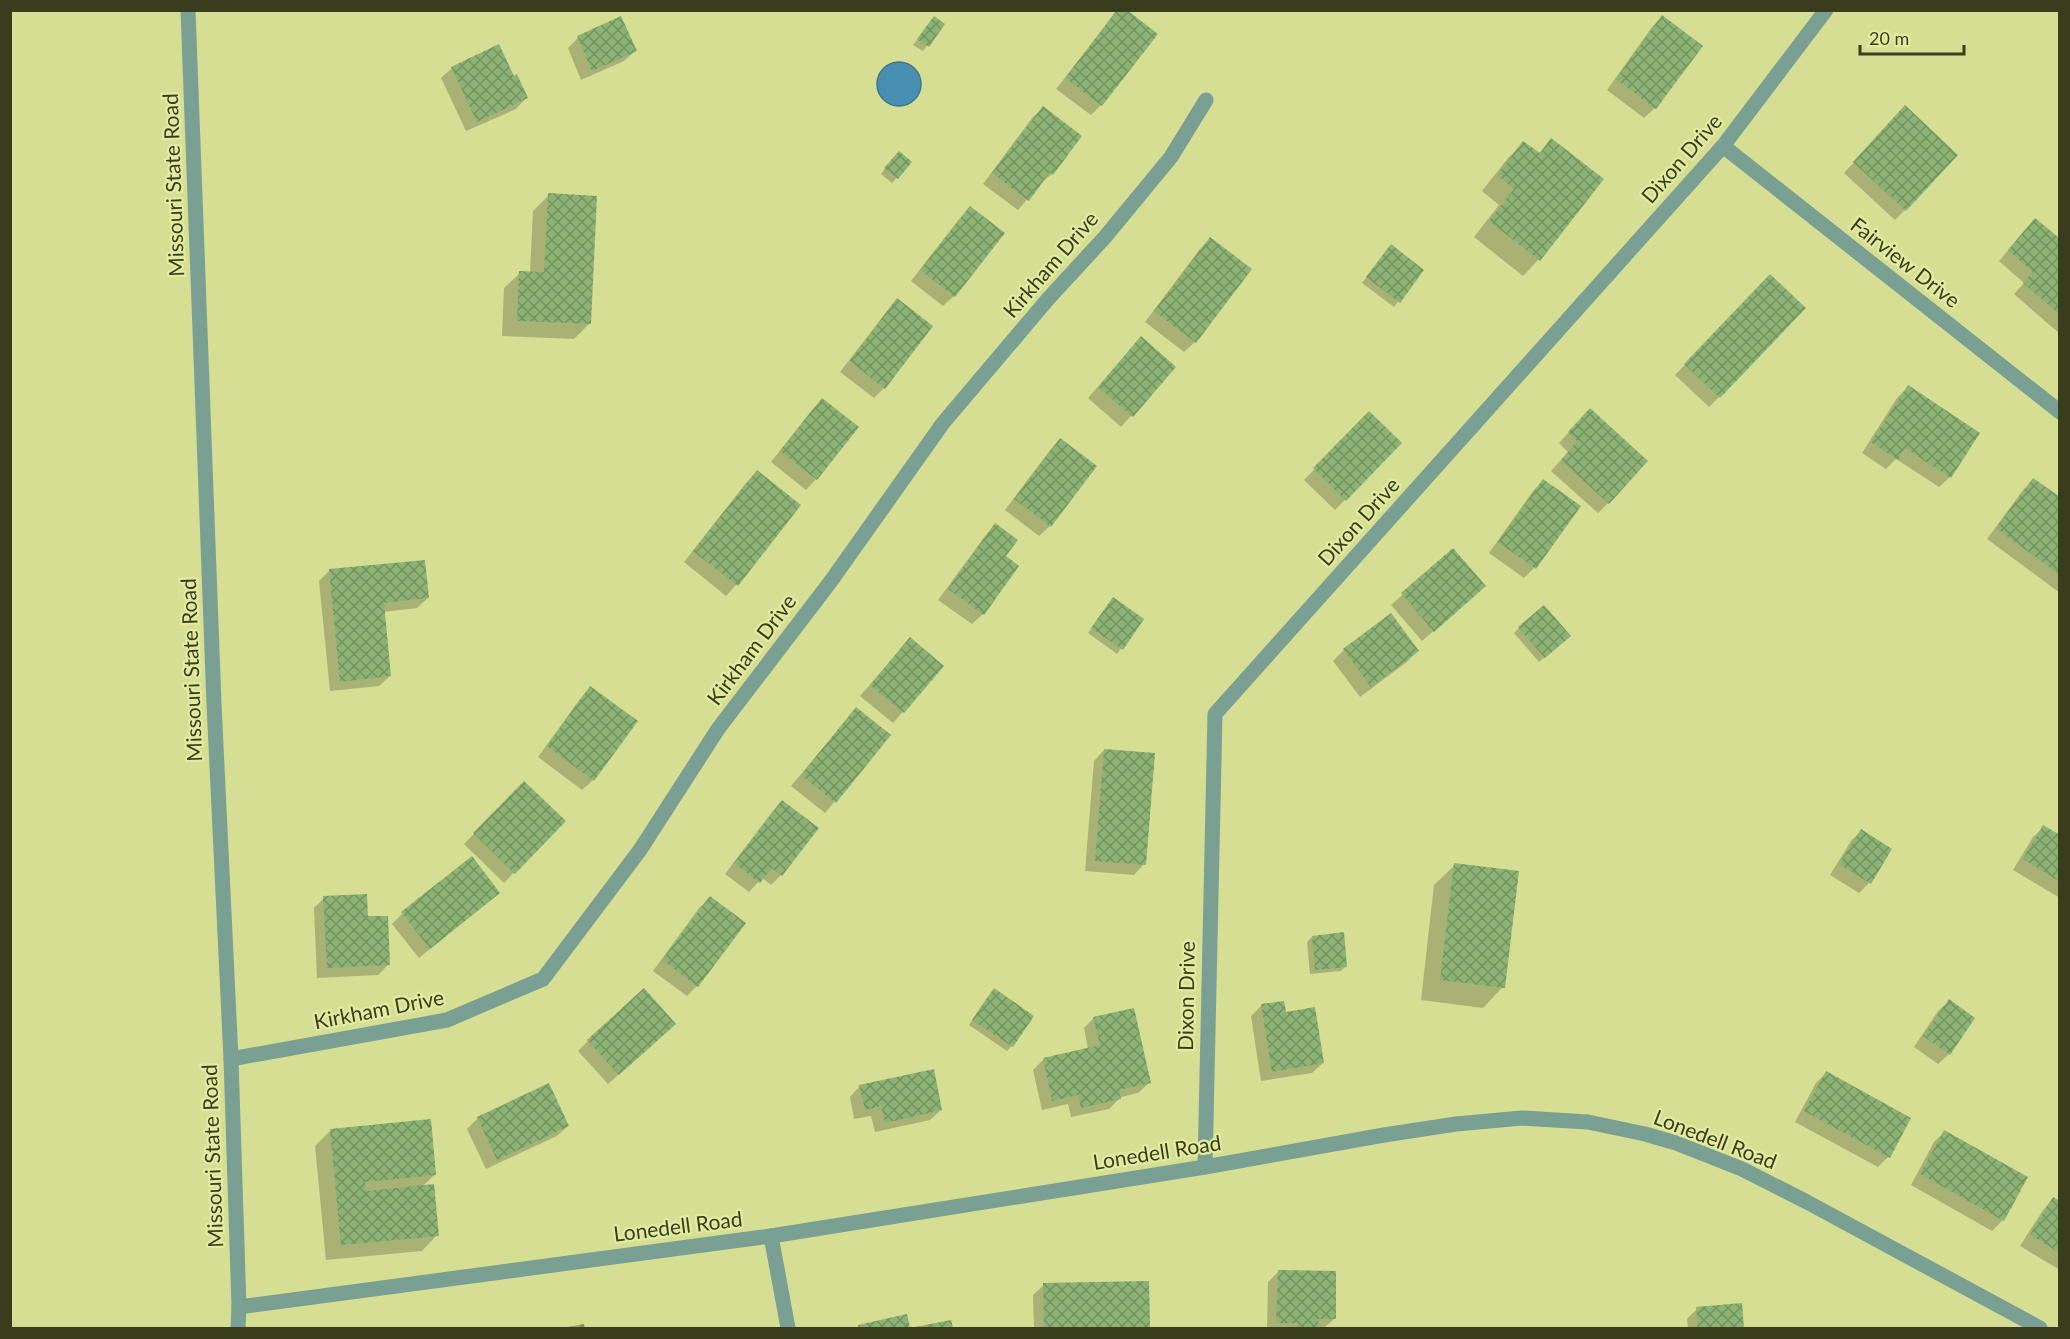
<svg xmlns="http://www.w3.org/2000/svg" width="2070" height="1339" font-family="Lato,sans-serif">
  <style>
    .water { fill: #498fb4; stroke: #447687; stroke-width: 1.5 }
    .shadow { fill: #0003 }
    .building { fill: url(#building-cross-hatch) }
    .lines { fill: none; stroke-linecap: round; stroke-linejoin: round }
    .minor { stroke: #7a9f93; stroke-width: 15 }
    .tertiary { stroke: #7a9f93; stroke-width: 15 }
    .labels { text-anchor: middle; stroke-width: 4.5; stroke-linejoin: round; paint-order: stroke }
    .street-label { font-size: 21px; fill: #393d1e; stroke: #e2eca0 }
  </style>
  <defs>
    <pattern id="building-cross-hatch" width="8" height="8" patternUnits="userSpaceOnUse" patternTransform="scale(1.5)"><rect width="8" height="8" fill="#8cb375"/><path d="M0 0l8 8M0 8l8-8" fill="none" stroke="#73935f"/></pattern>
  </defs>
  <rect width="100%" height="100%" fill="#d5de93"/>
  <circle class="water" cx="899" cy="84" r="22"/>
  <g class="shadow">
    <path d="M1118,10L1101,105L1091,115L1056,89Z"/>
    <path d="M1662,17L1655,108L1644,118L1607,90L1652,27Z"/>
    <path d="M934,18L943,24L923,51L913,45Z"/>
    <path d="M578,38L635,51L624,61L581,80L568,48Z"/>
    <path d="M452,68L513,78L526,98L516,109L466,131L441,78Z"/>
    <path d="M1043,108L1052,174L1041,183L1018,210L983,184L1032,118Z"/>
    <path d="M1895,118L1905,210L1895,220L1844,173Z"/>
    <path d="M1552,140L1602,180L1538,260L1523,276L1474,237L1499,205L1482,191L1508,158L1524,143L1538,154Z"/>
    <path d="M894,157L910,162L892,183L881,174Z"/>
    <path d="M549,195L589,324L574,339L502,336L504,288L520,273H530L533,211Z"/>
    <path d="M970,208L1002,233L954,296L943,306L911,281L960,218Z"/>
    <path d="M2025,230L2057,239L2060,236V334L2014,294L2024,283L1999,261Z"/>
    <path d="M1210,239L1250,269L1195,342L1184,352L1145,322L1200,249Z"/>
    <path d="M1387,251L1422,271L1394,307L1362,283Z"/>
    <path d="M1759,286L1719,397L1709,407L1675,375Z"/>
    <path d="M897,300L884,388L874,398L840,372L887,311Z"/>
    <path d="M1131,349L1174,368L1121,427L1088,398Z"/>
    <path d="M1908,387L1950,477L1939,487L1896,459L1886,469L1862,453L1897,398Z"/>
    <path d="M822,400L857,427L816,479L806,490L771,462L812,410Z"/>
    <path d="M1369,413L1400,443L1335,510L1304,480Z"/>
    <path d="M1579,421L1608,503L1598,513L1551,471L1568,452L1559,443Z"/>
    <path d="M1060,440L1050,526L1039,536L1005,510L1050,450Z"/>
    <path d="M757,472L798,505L736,585L726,596L684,562L746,483Z"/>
    <path d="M2033,480L2060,499V593L1987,539L2023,490Z"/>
    <path d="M1543,481L1579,507L1534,568L1524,578L1489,553L1533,491Z"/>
    <path d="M995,525L1004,556L983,614L972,624L938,600L985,536Z"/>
    <path d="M1453,550L1474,596L1422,641L1391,605Z"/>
    <path d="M330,570L428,598L417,608L383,612L390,676L379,686L330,691L319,581Z"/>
    <path d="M1109,604L1142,620L1117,654L1088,633Z"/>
    <path d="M1391,616L1417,651L1407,662L1360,697L1333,661L1344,650Z"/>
    <path d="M1519,628L1564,640L1539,662L1514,633Z"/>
    <path d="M910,639L942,666L893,723L860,696Z"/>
    <path d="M590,688L593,780L582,790L538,757L580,699Z"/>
    <path d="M856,709L889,735L825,813L791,786Z"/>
    <path d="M1104,750L1144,864L1134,875L1085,871L1094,761Z"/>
    <path d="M524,783L564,821L504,883L464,844Z"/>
    <path d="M782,802L781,875L771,885L762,878L749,892L725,874L772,812Z"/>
    <path d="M2044,827L2060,837V898L2013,870L2033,837Z"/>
    <path d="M1861,831L1869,883L1859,893L1830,875L1851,841Z"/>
    <path d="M1455,865L1503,987L1483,1008L1421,1000L1434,885Z"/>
    <path d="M498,893L419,958L392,924L402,914Z"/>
    <path d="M324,898L366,918L388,965L378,975L317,978L314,908Z"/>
    <path d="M710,898L697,986L687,996L653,971L699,908Z"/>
    <path d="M1312,937L1346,966L1341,971L1310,974L1307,942Z"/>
    <path d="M989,995L1012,1046L1007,1051L969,1025Z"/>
    <path d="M1949,1001L1973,1018L1949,1054L1938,1064L1914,1047L1938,1011Z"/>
    <path d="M1262,1005L1285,1014L1323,1063L1312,1073L1261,1081L1251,1016Z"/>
    <path d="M1094,1018L1149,1083L1138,1093L1121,1097L1109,1109L1071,1117L1068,1104L1042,1110L1033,1070L1044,1059L1088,1049L1084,1028Z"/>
    <path d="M663,1034L608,1084L578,1051L588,1041Z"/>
    <path d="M1826,1073L1888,1157L1878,1167L1795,1122L1816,1083Z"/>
    <path d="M860,1086L941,1110L930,1120L875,1132L871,1116L854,1119L850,1097Z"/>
    <path d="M478,1118L568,1126L557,1136L486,1169L467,1129Z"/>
    <path d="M330,1131L435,1174L422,1187L437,1235L422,1251L326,1260L315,1146Z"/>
    <path d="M1945,1132L2026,1178L2003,1220L1992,1231L1911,1185L1934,1142Z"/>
    <path d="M2053,1199L2060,1203V1270L2020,1246L2043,1210Z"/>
    <path d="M1278,1272L1334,1319L1324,1328H1267L1268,1282Z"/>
    <path d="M1147,1282L1148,1328H1034L1033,1295L1044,1285Z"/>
    <path d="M1740,1305L1743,1328H1688L1687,1319L1697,1309Z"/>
    <path d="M906,1316L908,1328H856L859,1326Z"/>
  </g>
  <g class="building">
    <path d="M1117,10H1127L1158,34L1102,106L1065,78Z"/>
    <path d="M1662,15L1703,46L1656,109L1616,79Z"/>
    <path d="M621,16L637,51L592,71L577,36Z"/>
    <path d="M934,16L945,24L929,47L917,39Z"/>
    <path d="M499,44L514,76L517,74L528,98L477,122L451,67Z"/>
    <path d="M1905,105L1958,155L1906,211L1853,162Z"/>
    <path d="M1043,106L1082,136L1053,175L1050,172L1029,201L992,173Z"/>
    <path d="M1551,138L1604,179L1540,261L1489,221L1514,189L1497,175L1523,141L1540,153Z"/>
    <path d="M899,151L912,162L898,179L884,168Z"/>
    <path d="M548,193L597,196L591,324L517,321L519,271L544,272Z"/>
    <path d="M970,206L1005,233L955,297L920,270Z"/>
    <path d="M2035,218L2058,237L2060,235V315L2023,283L2033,272L2008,250Z"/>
    <path d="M1210,237L1252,269L1196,343L1154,311Z"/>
    <path d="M1391,244L1424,270L1400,303L1366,277Z"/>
    <path d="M1770,274L1806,308L1720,398L1684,364Z"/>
    <path d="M897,298L933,326L885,389L850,361Z"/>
    <path d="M1141,336L1176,367L1133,417L1098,387Z"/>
    <path d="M1908,385L1980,433L1951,478L1905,448L1898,460L1871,442Z"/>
    <path d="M822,398L859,427L817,480L780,451Z"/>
    <path d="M1590,408L1648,461L1609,504L1561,460L1577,441L1568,432Z"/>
    <path d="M1369,411L1402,443L1346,501L1313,468Z"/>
    <path d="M1060,438L1097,466L1051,527L1014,499Z"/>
    <path d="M757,470L801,505L738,586L693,551Z"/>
    <path d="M2033,478L2060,497V575L1996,528Z"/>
    <path d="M1543,479L1581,506L1536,569L1498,542Z"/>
    <path d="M995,523L1018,540L1006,556L1019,566L984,615L948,589Z"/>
    <path d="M1453,548L1486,586L1434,632L1401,593Z"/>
    <path d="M425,560L429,598L384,603L391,676L340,682L329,569Z"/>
    <path d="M1113,597L1144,619L1123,650L1091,628Z"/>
    <path d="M1544,605L1571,636L1545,658L1518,627Z"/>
    <path d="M1391,613L1419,651L1371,687L1343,649Z"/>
    <path d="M910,637L944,666L904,713L870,685Z"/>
    <path d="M590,686L638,721L594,781L547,746Z"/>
    <path d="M856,707L891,735L836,803L801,775Z"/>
    <path d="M1104,749L1155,753L1146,865L1095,861Z"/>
    <path d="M524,781L566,821L515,874L473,833Z"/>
    <path d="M782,800L819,828L782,876L772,868L760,883L734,863Z"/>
    <path d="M2043,825L2060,835V882L2023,859Z"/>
    <path d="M1861,829L1892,849L1871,884L1839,864Z"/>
    <path d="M472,856L500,893L430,949L401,912Z"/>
    <path d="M1454,863L1519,871L1505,988L1440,980Z"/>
    <path d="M367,894L368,916H388L390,965L327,968L323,896Z"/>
    <path d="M710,896L746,923L698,987L662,960Z"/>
    <path d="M1344,932L1347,967L1315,970L1312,936Z"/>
    <path d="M644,988L676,1024L619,1075L587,1040Z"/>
    <path d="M994,988L1034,1016L1013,1047L972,1020Z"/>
    <path d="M1949,999L1975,1018L1950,1055L1923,1036Z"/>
    <path d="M1284,1001L1286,1012L1315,1007L1324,1063L1272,1072L1261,1004Z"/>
    <path d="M1134,1008L1151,1083L1119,1090L1121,1099L1081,1108L1078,1095L1052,1101L1043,1058L1100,1045L1093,1017Z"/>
    <path d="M934,1069L942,1110L885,1123L881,1106L865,1110L859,1085Z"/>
    <path d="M1826,1071L1911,1118L1890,1158L1804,1111Z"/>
    <path d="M549,1083L569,1126L497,1160L477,1117Z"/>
    <path d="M431,1119L436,1175L365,1182L366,1191L434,1184L439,1236L341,1245L330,1129Z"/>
    <path d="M1944,1130L2028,1177L2004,1221L1920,1174Z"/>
    <path d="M2053,1197L2060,1201V1253L2030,1235Z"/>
    <path d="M1278,1270L1336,1271V1319H1318V1328H1297V1323H1276Z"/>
    <path d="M1149,1281L1150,1328H1044L1043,1283Z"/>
    <path d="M1742,1303L1744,1328H1698L1696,1307Z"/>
    <path d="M907,1314L910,1328H859L858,1325Z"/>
    <path d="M951,1320L953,1328H915V1327Z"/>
    <path d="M584,1324L585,1328H567V1327Z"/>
  </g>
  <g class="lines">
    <g class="minor">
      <path d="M1723,146L2060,412"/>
      <path d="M231,1059L447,1020L543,979L640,850L718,729L831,581L943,423L1048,299L1105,237L1171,157L1206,100"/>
      <path d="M1205,1167L1215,714L1723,146L1826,10"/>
      <path d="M771,1236L788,1328"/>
    </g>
    <g class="tertiary">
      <path d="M188,10L214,704L231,1059L239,1307L238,1328"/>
      <path d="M239,1307L771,1236L1205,1167L1384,1135L1456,1124L1522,1118L1588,1122L1645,1134L1676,1143L1742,1169L1807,1202L2040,1328"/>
    </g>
  </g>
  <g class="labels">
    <g class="street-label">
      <text transform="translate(1682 159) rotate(-49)" y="7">Dixon Drive</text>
      <text transform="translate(174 185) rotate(-92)" y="7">Missouri State Road</text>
      <text transform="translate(1905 263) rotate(38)" y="7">Fairview Drive</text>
      <text transform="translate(1051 265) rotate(-49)" y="7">Kirkham Drive</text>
      <text transform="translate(1359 522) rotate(-48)" y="7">Dixon Drive</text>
      <text transform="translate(752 650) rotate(-53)" y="7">Kirkham Drive</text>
      <text transform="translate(192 670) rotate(-92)" y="7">Missouri State Road</text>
      <text transform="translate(1187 996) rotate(-89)" y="7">Dixon Drive</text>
      <text transform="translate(379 1010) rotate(-11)" y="7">Kirkham Drive</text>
      <text transform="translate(1715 1140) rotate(21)" y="7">Lonedell Road</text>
      <text transform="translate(1157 1153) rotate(-9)" y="7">Lonedell Road</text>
      <text transform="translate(213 1156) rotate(-92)" y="7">Missouri State Road</text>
      <text transform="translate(678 1227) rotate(-7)" y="7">Lonedell Road</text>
    </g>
  </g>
  <rect width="2070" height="1339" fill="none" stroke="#393d1e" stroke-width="24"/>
  <path d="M1860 45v9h104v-9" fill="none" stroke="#393d1e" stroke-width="3"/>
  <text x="1869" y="45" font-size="18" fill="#393d1e" stroke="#e2eca0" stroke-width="4.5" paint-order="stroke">20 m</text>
</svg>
